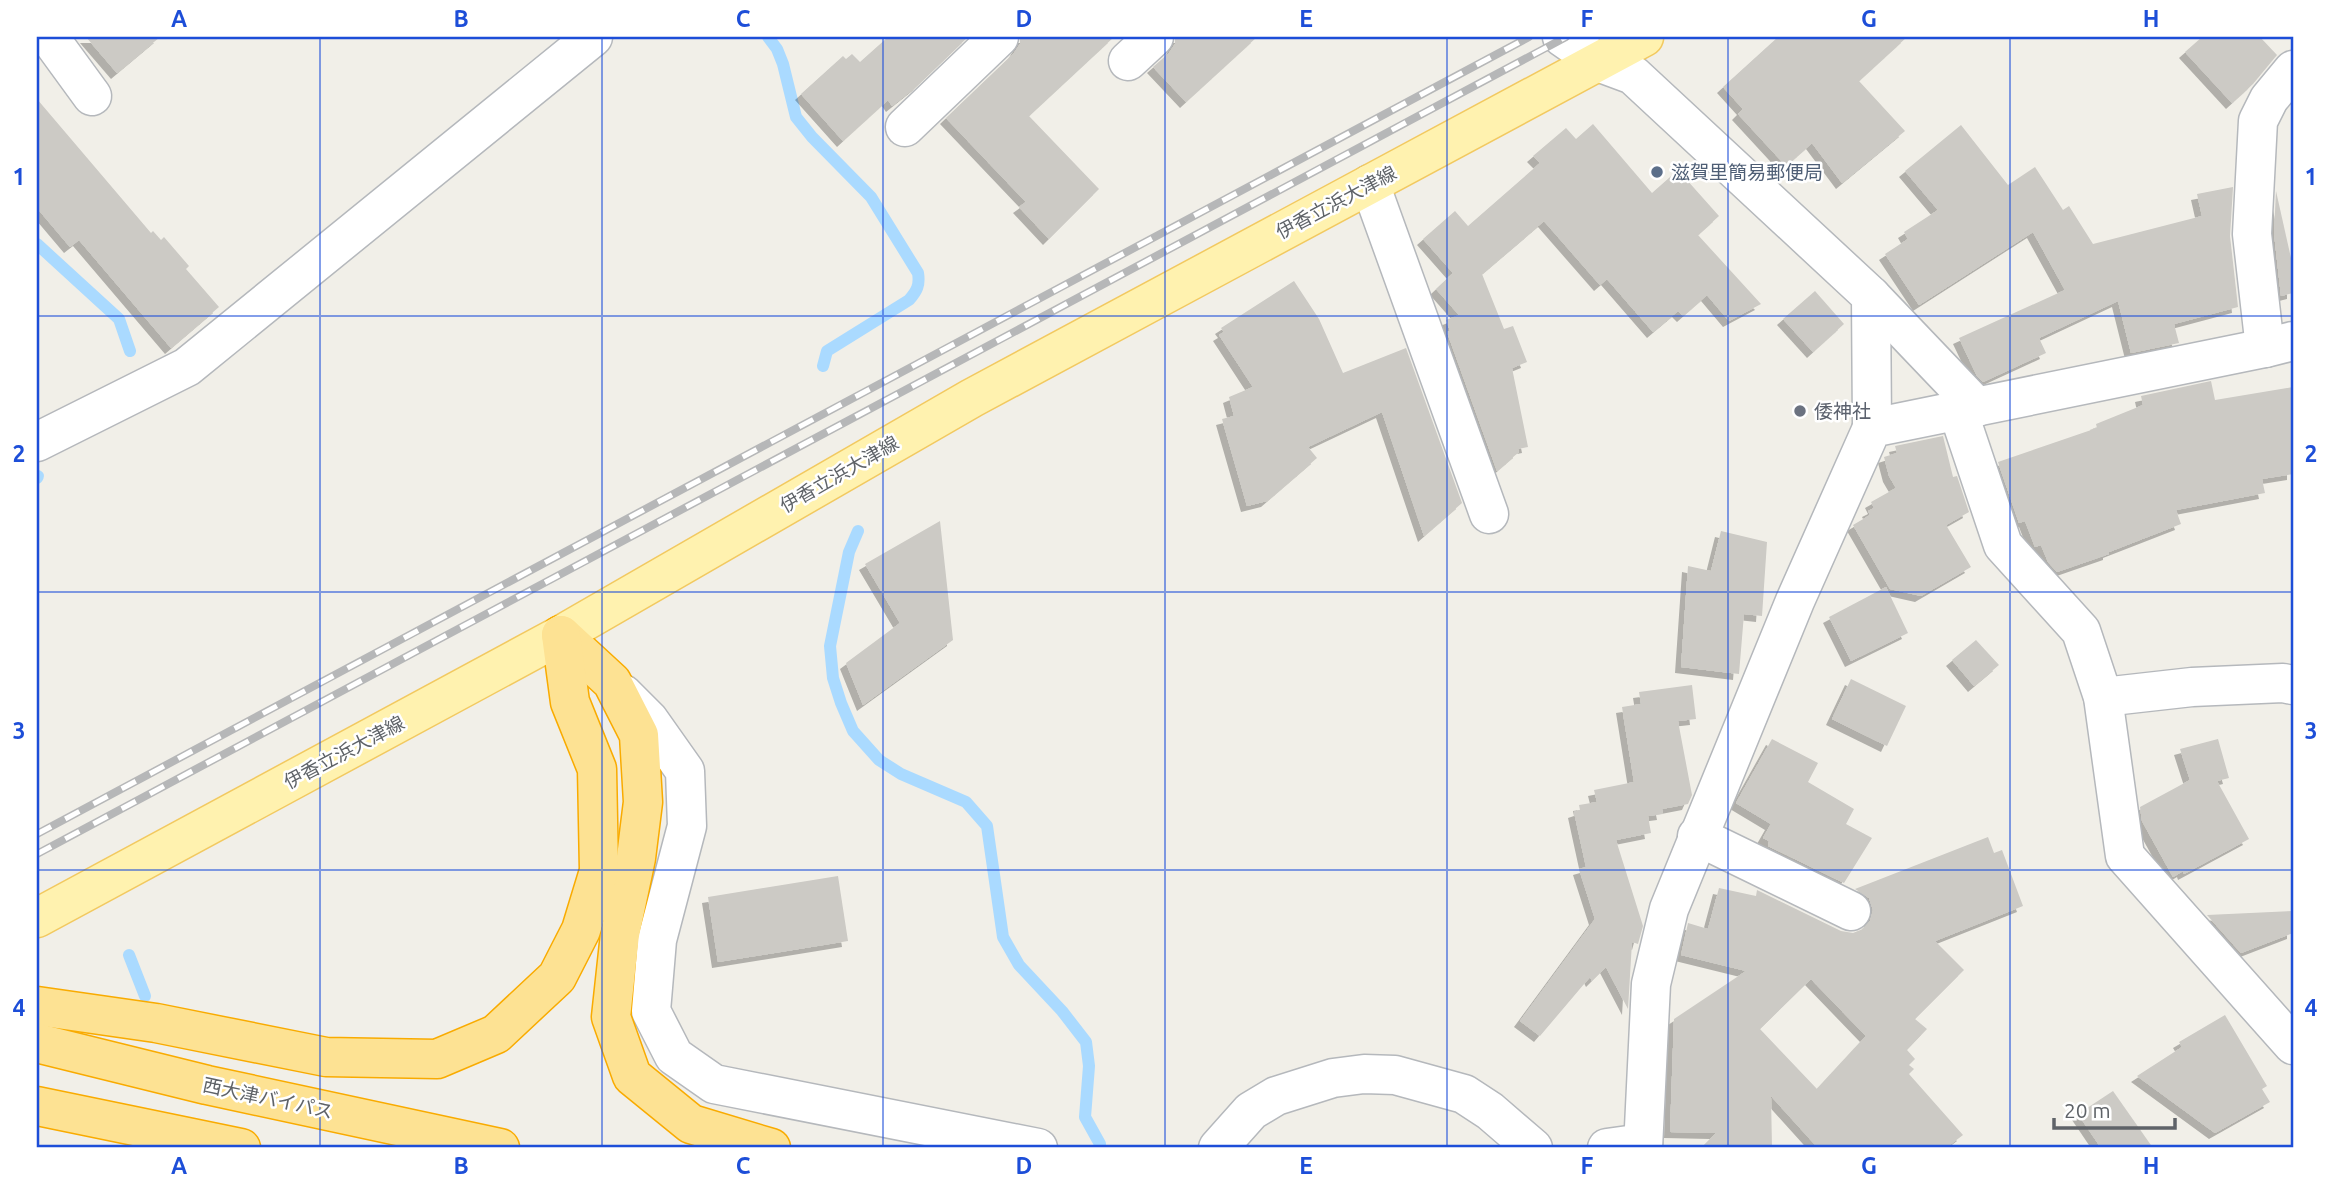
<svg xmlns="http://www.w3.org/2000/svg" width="2330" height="1185" font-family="Ubuntu,'Noto Sans JP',sans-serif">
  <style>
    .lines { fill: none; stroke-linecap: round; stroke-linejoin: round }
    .stream { stroke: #aadaff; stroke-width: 12 }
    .building { fill: #cccac5; fill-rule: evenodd; filter: url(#shadow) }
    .minor-casing { stroke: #b5b8bc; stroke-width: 41 }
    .major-casing { stroke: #f2c960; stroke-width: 41 }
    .highway-casing { stroke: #f9ab00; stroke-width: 41 }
    .minor { stroke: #fff; stroke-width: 38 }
    .major { stroke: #fff2af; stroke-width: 38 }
    .highway { stroke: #fde293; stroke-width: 38 }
    .rail-casing { stroke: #b6b7b8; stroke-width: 8 }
    .rail { stroke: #fff; stroke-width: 5; stroke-dasharray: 16; stroke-linecap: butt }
    .grid { fill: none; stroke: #1d4ed8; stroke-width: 2; stroke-opacity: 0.55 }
    .service-dot { fill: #5c6f8a; stroke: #fff; stroke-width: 2.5 }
    .worship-dot { fill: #6b7280; stroke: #fff; stroke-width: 2.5 }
    .labels { text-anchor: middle; stroke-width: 5; stroke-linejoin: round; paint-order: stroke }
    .service-label { font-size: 19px; fill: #4e5e75; stroke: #fff; text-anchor: start }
    .street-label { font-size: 19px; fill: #5f6368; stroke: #fff }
    .worship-label { font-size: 19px; fill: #5b616d; stroke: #fff; text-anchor: start }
    .neatline { fill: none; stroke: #1d4ed8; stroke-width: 2.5 }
    .grid-label { font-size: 23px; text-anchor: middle; font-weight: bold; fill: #1d4ed8 }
  </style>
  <defs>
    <filter id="shadow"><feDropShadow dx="-6" dy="6" stdDeviation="0" flood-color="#0004"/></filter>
  </defs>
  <rect width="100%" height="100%" fill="#f1efe8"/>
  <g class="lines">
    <g class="stream">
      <path d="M768,37L777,49L783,64L796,117L812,137L871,197L918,273C920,285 917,291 909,300L827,351L823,366"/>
      <path d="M37,244L119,319L130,351"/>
      <path d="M37,478L38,476"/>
      <path d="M858,531L849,552L830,646L833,678L841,703L853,731L879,760L901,774L966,802L987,826L1003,937L1019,965L1062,1011L1086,1042L1089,1066L1085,1117L1100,1144"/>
      <path d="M129,955L145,996"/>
    </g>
  </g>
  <g class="building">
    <path d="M86,37H160L117,73Z"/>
    <path d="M888,37H968L917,86L892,106L888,100L843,141L801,94L843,56L846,59L852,54L860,62Z"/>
    <path d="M1020,37H1114L1029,116L1099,189L1049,239L1019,207L1026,202L946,118L1014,53L1020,44Z"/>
    <path d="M1175,37H1257L1186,102L1153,67L1169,53L1175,44Z"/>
    <path d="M1778,37H1907L1859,81L1905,131L1842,183L1812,143L1786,166L1738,114L1743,109L1723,87Z"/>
    <path d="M2202,37H2260L2277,55L2253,84L2232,103L2185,52Z"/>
    <path d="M37,99L151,233L153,231L161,240L164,237L189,266L186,269L219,307L171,348L79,240L70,247L37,208Z"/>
    <path d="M1593,124L1652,193L1678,170L1719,216L1698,235L1761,304L1729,321L1707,295L1683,316L1678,311L1653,332L1607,279L1600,285L1544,221L1482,274L1504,329L1513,326L1527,362L1512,368L1528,447L1518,449L1519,452L1497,471L1447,332L1450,331L1446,320L1459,315L1436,289L1453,273L1423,239L1455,211L1468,226L1540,163L1533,156L1566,128L1576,139Z"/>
    <path d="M1961,125L2008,185L2035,167L2063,210L2069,206L2093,244L2202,216L2197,194L2233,187L2230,236L2238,307L2174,324L2179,343L2131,353L2118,301L2039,338L2046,353L1983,382L1977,376L1959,338L2065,290L2033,232L1919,305L1885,254L1908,239L1904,232L1938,210L1905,171Z"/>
    <path d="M2276,191L2293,267V293L2281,296L2274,233Z"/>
    <path d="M1294,281L1319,319L1343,373L1406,348L1462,503L1424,536L1382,412L1308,447L1317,458L1267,501L1247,506L1222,419L1234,416L1229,397L1253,387L1219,335L1224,332L1221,328Z"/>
    <path d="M1815,291L1844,324L1813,352L1783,319Z"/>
    <path d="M2211,381L2215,400L2293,387V474L2262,479L2265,493L2176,510L2181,524L2109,552V554L2057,572L2048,562L2041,545L2035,547L2025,521L2019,523L1998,462L2097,428L2096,424L2143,405L2141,396Z"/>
    <path d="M1943,436L1953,477L1957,476L1969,512L1946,525L1971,567L1921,596L1890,589L1853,525L1870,515L1868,511L1874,508L1871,502L1896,488L1889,476L1884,457L1897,453L1895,446Z"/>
    <path d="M940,521L953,640L863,705L846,663L900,623L865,564Z"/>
    <path d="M1721,531L1767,542L1762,616L1744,614L1739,674L1681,667L1688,566L1711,571Z"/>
    <path d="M1886,587L1908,633L1851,661L1829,617Z"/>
    <path d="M1976,640L1999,665L1974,686L1952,660Z"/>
    <path d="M1851,679L1906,706L1887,746L1832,719Z"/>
    <path d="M1692,685L1696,719L1678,721L1692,795L1688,804L1662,809L1663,814L1648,816L1651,833L1616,840L1643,926L1638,944L1632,942L1628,1009L1606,967L1592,981L1590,977L1540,1036L1520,1021L1595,919L1579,869L1586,867L1574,812L1580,810L1579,805L1597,802L1594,790L1634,782L1622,707L1641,704L1639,692Z"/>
    <path d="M1772,739L1818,763L1808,782L1854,809L1846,824L1872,838L1844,883L1768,846L1769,841L1763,838L1771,824L1736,803Z"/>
    <path d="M2218,739L2229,778L2217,781L2249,839L2184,874L2183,871L2173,877L2142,821L2140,807L2190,780L2180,749Z"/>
    <path d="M1988,837L1994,853L2002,850L2023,906L1935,941L1964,970L1915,1019L1927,1029L1907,1050L1915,1059L1909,1065L1914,1069L1909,1074L1963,1135L1946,1148H1818L1771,1096L1772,1148H1701L1716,1133L1670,1132L1674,1019L1746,971L1681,955L1688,923L1708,929L1719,888L1756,896L1757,890L1841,931L1853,933L1863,929L1870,921L1873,910L1869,898L1855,889ZM1811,979L1866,1036L1817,1089L1760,1029Z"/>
    <path d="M838,876L848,941L718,962L708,897Z"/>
    <path d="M2293,911V933L2241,953L2207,915Z"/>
    <path d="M2225,1015L2267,1086L2262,1089L2270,1102L2215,1133L2137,1076L2182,1047L2179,1042Z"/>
    <path d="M2113,1091L2153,1148H2101L2078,1114Z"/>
  </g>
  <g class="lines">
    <defs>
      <g id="minor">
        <path d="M49,37L92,96"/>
        <path d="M1562,37L1598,62L1633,75L1871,296L1872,428"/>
        <path d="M1128,61L1154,37"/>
        <path d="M905,127L999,37"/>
        <path d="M1370,184L1489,514"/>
        <path d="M1871,296L1977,407"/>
        <path d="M2265,348L2252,234L2258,121L2269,99L2293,70"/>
        <path d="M1958,411L2003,545L2081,631L2103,697L2125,856L2293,1045"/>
        <path d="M37,442L187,367L593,37"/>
        <path d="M623,694L649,720L685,771L687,826L657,940L651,1011L674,1056L714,1084L1038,1148"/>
        <path d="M2103,697L2192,687L2283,683L2293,685"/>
        <path d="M1697,836L1851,911"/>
        <path d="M1218,1148L1251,1111L1276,1096L1333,1078L1364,1074L1395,1075L1464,1094L1490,1111L1533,1148"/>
        <path d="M1607,1148L1643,1143"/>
        <path d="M1643,1148L1651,984L1669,909L1795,601L1872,428L2265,348L2293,341"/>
      </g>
      <path id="major" d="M37,918L561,635L972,398L1644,37"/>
      <g id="highway">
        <path d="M561,635L612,682L639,735L643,802L636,858L620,934L611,1017L632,1076L691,1124L771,1148"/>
        <path d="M37,1006L156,1023L326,1057L437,1059L496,1034L557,977L581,930L599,871L597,769L570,702L561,635"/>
        <path d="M37,1043L207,1085L500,1148"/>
        <path d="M37,1106L241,1148"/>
      </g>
    </defs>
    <use href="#minor" class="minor-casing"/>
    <use href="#major" class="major-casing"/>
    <use href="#highway" class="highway-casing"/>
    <use href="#minor" class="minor"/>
    <use href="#major" class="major"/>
    <use href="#highway" class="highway"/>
    <defs>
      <g id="rail">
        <path d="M37,834L1529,37"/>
        <path d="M37,854L1566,37"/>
      </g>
    </defs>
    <use href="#rail" class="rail-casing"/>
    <use href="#rail" class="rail"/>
  </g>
  <path class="grid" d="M320,37V1148M602,37V1148M883,37V1148M1165,37V1148M1447,37V1148M1728,37V1148M2010,37V1148M37,316H2293M37,592H2293M37,870H2293"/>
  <circle class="service-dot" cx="1657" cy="172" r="7"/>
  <circle class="worship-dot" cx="1800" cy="411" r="7"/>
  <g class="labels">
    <g class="service-label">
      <text x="1671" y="179">滋賀里簡易郵便局</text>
    </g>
    <g class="street-label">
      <text transform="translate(1336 202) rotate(-28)" y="7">伊香立浜大津線</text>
      <text transform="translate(839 474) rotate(-30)" y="7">伊香立浜大津線</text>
      <text transform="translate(344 752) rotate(-28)" y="7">伊香立浜大津線</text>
      <text transform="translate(268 1098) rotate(12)" y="7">西大津バイパス</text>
    </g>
    <g class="worship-label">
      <text x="1814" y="418">倭神社</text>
    </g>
  </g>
  <rect width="2330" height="1185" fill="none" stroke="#ffffff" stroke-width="77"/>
  <path d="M2054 1118v10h121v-10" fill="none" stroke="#5f6368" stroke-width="3.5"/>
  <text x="2064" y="1118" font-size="21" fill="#5f6368" stroke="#ffffff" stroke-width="5" paint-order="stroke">20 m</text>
  <rect x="38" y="38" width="2254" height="1108" class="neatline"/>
  <g class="grid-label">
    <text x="179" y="27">A</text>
    <text x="461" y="27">B</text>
    <text x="743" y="27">C</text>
    <text x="1024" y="27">D</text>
    <text x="1306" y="27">E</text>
    <text x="1587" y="27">F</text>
    <text x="1869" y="27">G</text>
    <text x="2151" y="27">H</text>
    <text x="19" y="185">1</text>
    <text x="2311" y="185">1</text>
    <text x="19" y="462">2</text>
    <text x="2311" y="462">2</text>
    <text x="19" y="739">3</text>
    <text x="2311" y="739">3</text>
    <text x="19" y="1016">4</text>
    <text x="2311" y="1016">4</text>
    <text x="179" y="1174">A</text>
    <text x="461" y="1174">B</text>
    <text x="743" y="1174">C</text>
    <text x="1024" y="1174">D</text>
    <text x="1306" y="1174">E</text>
    <text x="1587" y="1174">F</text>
    <text x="1869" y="1174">G</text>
    <text x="2151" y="1174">H</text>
  </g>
</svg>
